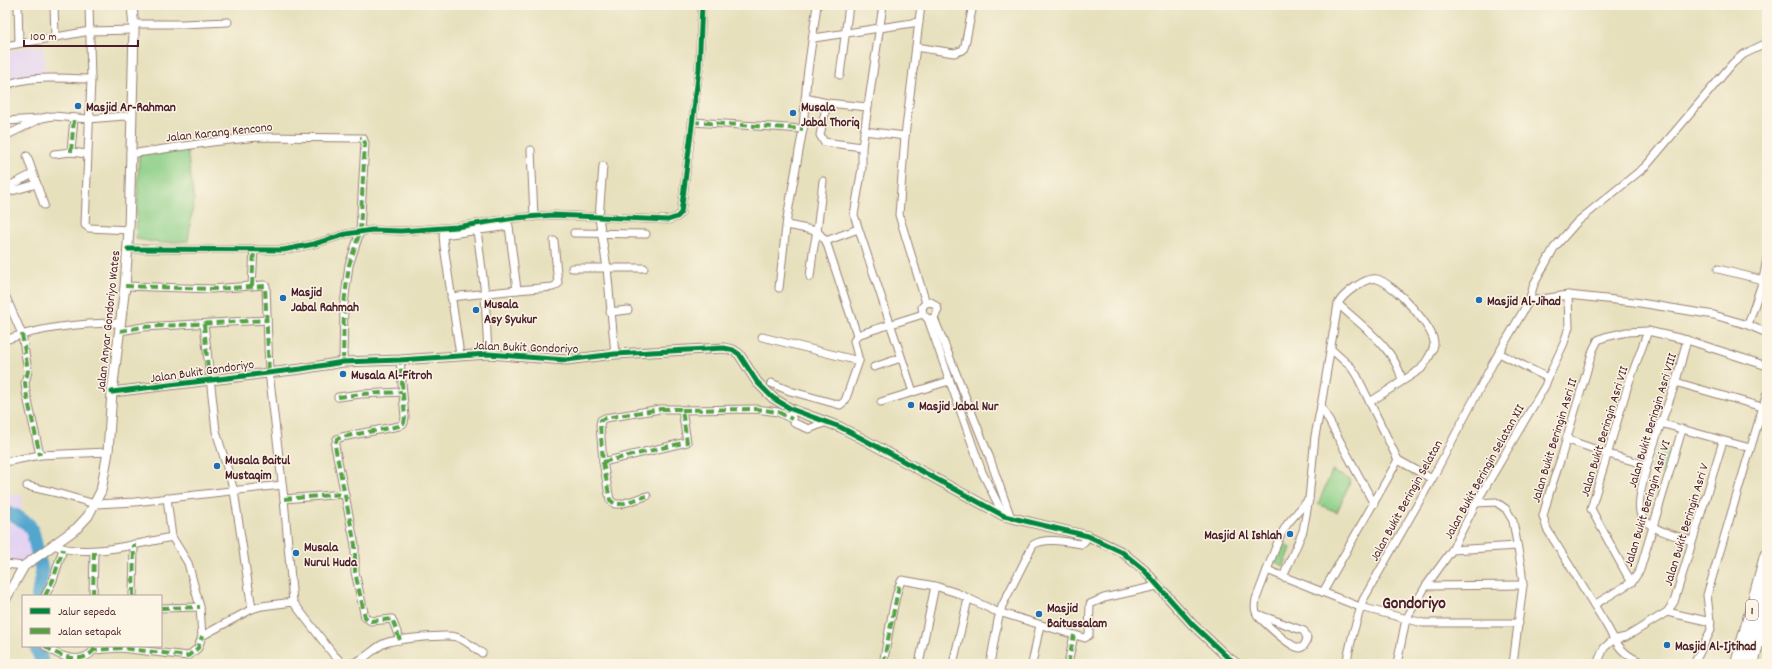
<svg xmlns="http://www.w3.org/2000/svg" width="1772" height="669" font-family="Dekko,sans-serif">
  <style>
    .built { fill: #e4d3f2 }
    .green { fill: #8ccf87; stroke: #6b7759 }
    .lines { fill: none; stroke-linecap: round; stroke-linejoin: round }
    .river { stroke: #53a6ce; stroke-width: 14 }
    .minor-casing { stroke: #988074; stroke-width: 9 }
    .tertiary-casing { stroke: #988074; stroke-width: 11 }
    .motorway-casing { stroke: #988074; stroke-width: 16 }
    .minor { stroke: #fff; stroke-width: 7 }
    .tertiary { stroke: #fff; stroke-width: 9 }
    .motorway { stroke: #fff; stroke-width: 14 }
    .quiet { stroke: #56a243; stroke-width: 4; stroke-dasharray: 8 4; stroke-linecap: butt }
    .cycleway-casing { stroke: #fcf5e5; stroke-width: 8 }
    .cycleway { stroke: #00873e; stroke-width: 5 }
    .poi-dot { fill: #1f6fb2; stroke: #fcf5e5; stroke-width: 1.5 }
    .labels { text-anchor: middle; stroke-width: 3; stroke-linejoin: round; paint-order: stroke }
    .shield { fill: #fcf5e5; stroke: #7f5f63; stroke-width: 1 }
    .shield-label { font-size: 12px; font-weight: bold; fill: #4a1f2b }
    .poi-label { font-size: 13px; font-weight: bold; fill: #4a1f2b; stroke: #fcf5e5; text-anchor: start }
    .street-label { font-size: 13px; fill: #4a1f2b; stroke: #fcf5e5 }
    .district-label { font-size: 17px; font-weight: bold; fill: #4a1f2b; stroke: #fcf5e5 }
  </style>
  <rect width="100%" height="100%" fill="#fcf5e5"/>
  <filter id="ink" filterUnits="userSpaceOnUse"><feTurbulence type="fractalNoise" baseFrequency=".025" numOctaves="2"/><feDisplacementMap in="SourceGraphic" scale="8" xChannelSelector="R" yChannelSelector="G"/><feConvolveMatrix kernelMatrix="1 2 1 2 8 2 1 2 1" color-interpolation-filters="sRGB"/></filter>
  <filter id="wash" filterUnits="userSpaceOnUse"><feTurbulence type="fractalNoise" baseFrequency=".012" numOctaves="4" result="noise"/><feDisplacementMap in="SourceGraphic" scale="16" xChannelSelector="R" yChannelSelector="G"/><feGaussianBlur stdDeviation="0.9" result="paint"/><feColorMatrix in="noise" values="0 0 0 0 0 0 0 0 0 0 0 0 0 0 0 0 0 1.4 0 .05"/><feComposite in="paint" operator="in"/></filter>
  <g filter="url(#wash)">
    <rect width="100%" height="100%" fill="#e7e0bd"/>
    <g class="built">
      <path d="M30,47H44L45,76L5,83V52Z"/>
      <path d="M5,494L23,496L19,524L28,526L35,554L23,565L5,562Z"/>
    </g>
    <g class="green">
      <path d="M187,150L194,200L188,241L161,243L136,239L139,154Z"/>
      <path d="M1657,446L1673,451L1666,475L1650,470Z"/>
      <path d="M1332,471L1351,480L1337,512L1318,504Z"/>
      <path d="M1280,543L1291,548L1284,566L1272,561Z"/>
    </g>
    <g class="lines">
      <g class="river">
        <path d="M5,513L16,516L29,525L33,533L42,572L38,596"/>
        <path d="M36,646L43,664"/>
      </g>
    </g>
  </g>
  <g filter="url(#ink)">
    <g class="lines">
      <defs>
        <g id="minor">
          <path d="M18,5L19,43"/>
          <path d="M54,5L55,36"/>
          <path d="M89,5L91,79L85,225L89,228L129,230"/>
          <path d="M883,5L862,147V168L854,215L913,392"/>
          <path d="M921,5L905,136L899,215L926,303"/>
          <path d="M133,24H182L228,22"/>
          <path d="M814,38L919,22"/>
          <path d="M5,46L90,31L134,30"/>
          <path d="M916,47L954,53L963,50L965,45L973,5"/>
          <path d="M840,75L849,5"/>
          <path d="M5,86C27,74 65,79 91,79"/>
          <path d="M805,98L827,103L868,107"/>
          <path d="M827,103L820,135L824,142L862,147"/>
          <path d="M5,121L38,119"/>
          <path d="M692,122L803,129"/>
          <path d="M864,131L905,136"/>
          <path d="M5,136L42,118L53,116L88,119L124,116L131,117"/>
          <path d="M531,150L534,217"/>
          <path d="M71,152L74,118"/>
          <path d="M54,154L71,152L87,154"/>
          <path d="M130,154L212,142L257,137L363,138L365,143L360,232L349,265L344,304L343,362"/>
          <path d="M27,156L44,205"/>
          <path d="M603,166L599,218L607,268L615,354"/>
          <path d="M5,188L33,174"/>
          <path d="M5,193L37,184"/>
          <path d="M787,225L817,231L823,181"/>
          <path d="M477,230L485,294L488,354"/>
          <path d="M574,233L646,234"/>
          <path d="M826,241L858,229"/>
          <path d="M128,249L283,250L314,244L346,234L372,230L401,231L456,227L515,218L553,215L668,220L677,217L681,213L699,69L702,5"/>
          <path d="M572,268H644"/>
          <path d="M1718,269L1767,281"/>
          <path d="M810,277L813,252L817,231"/>
          <path d="M125,286L212,289L264,285L266,286L269,372L284,499L293,602L333,654L343,664"/>
          <path d="M252,286L254,249"/>
          <path d="M779,288L787,218L803,129L807,77L817,5"/>
          <path d="M517,290L553,287L558,284L554,241"/>
          <path d="M5,295L22,334L28,371L25,383L26,392L40,455"/>
          <path d="M451,297L517,290L509,226L443,235L444,246L460,355"/>
          <path d="M1529,301L1534,284L1554,248L1577,222L1646,166L1733,63L1744,54L1767,43"/>
          <path d="M1338,304C1361,325 1395,348 1402,380"/>
          <path d="M610,312L628,310"/>
          <path d="M934,318L989,456L1011,518"/>
          <path d="M928,319L934,318L938,310L937,307L931,302L926,303L922,307L923,314L928,319L982,472L1004,516"/>
          <path d="M204,324L216,431L234,491L252,609"/>
          <path d="M1748,325L1763,280L1767,258"/>
          <path d="M120,331L143,327L267,320"/>
          <path d="M857,335L923,314"/>
          <path d="M762,337L859,361"/>
          <path d="M5,340C42,327 81,323 121,323"/>
          <path d="M1687,340C1683,354 1680,367 1676,381C1669,404 1631,496 1641,515C1650,531 1676,535 1691,541"/>
          <path d="M1331,349L1351,367L1357,376L1398,460L1432,479"/>
          <path d="M874,367L901,358"/>
          <path d="M1548,378L1564,343L1569,327L1568,295"/>
          <path d="M1675,382L1762,407"/>
          <path d="M771,383L790,391L840,405L845,401L859,361L854,341L857,335L826,241L817,231"/>
          <path d="M338,397L361,394L402,392"/>
          <path d="M881,402L949,381"/>
          <path d="M1321,406L1374,504"/>
          <path d="M661,409H679L682,410L687,442L603,462L600,425L601,420L605,418Z"/>
          <path d="M682,410L756,409L778,412L792,419"/>
          <path d="M791,415L794,423L809,429L826,422"/>
          <path d="M1660,423L1750,448"/>
          <path d="M1566,439L1608,454L1647,465"/>
          <path d="M5,462L40,455L108,452"/>
          <path d="M603,462L610,500L615,504H621L647,496"/>
          <path d="M27,486L53,492L95,504L135,502L282,485"/>
          <path d="M284,499L344,494"/>
          <path d="M1476,503L1496,502L1506,509L1513,521L1521,566L1523,585L1513,664"/>
          <path d="M54,545C85,559 139,543 172,537"/>
          <path d="M1452,550L1517,546"/>
          <path d="M5,564L24,566"/>
          <path d="M1267,570L1360,607L1423,623H1519"/>
          <path d="M1283,577L1303,531L1309,499L1315,436L1321,406L1338,304C1342,295 1366,276 1377,279C1393,283 1435,328 1434,344C1433,353 1426,362 1421,369L1370,402"/>
          <path d="M1632,582L1640,570L1682,430"/>
          <path d="M1426,586L1523,585"/>
          <path d="M1323,592L1398,460"/>
          <path d="M45,596L53,580L63,549"/>
          <path d="M93,596L94,551"/>
          <path d="M133,596L134,544"/>
          <path d="M1594,605L1632,582L1626,573L1591,509L1628,385L1648,331"/>
          <path d="M161,608L200,607"/>
          <path d="M1667,612L1674,602L1723,441"/>
          <path d="M1257,614L1304,631L1307,638C1306,642 1305,647 1300,648C1291,648 1265,623 1258,616C1254,610 1255,606 1256,599L1280,536L1288,523L1309,499"/>
          <path d="M202,636L252,609L262,606L293,602"/>
          <path d="M400,640L392,619L371,621L365,617L355,572V545L335,446L337,439L342,437L399,426L404,423L405,417L400,360"/>
          <path d="M45,646C58,656 81,666 94,650"/>
          <path d="M93,646L94,650L121,648L188,656L198,648L202,636L200,607L188,563L172,537L167,498"/>
          <path d="M349,664C366,660 370,651 383,644C392,639 447,634 456,637C466,640 474,648 482,653"/>
          <path d="M883,664C886,650 895,588 902,580L935,586L957,593L995,611L1085,638L1089,635L1090,604L1104,598L1157,586"/>
          <path d="M919,664L935,586"/>
          <path d="M953,664L968,599"/>
          <path d="M990,664L998,620L1002,606L1033,545C1045,537 1067,542 1081,544L1084,542L1088,536"/>
          <path d="M1032,664L1040,625"/>
          <path d="M1068,664L1074,635"/>
          <path d="M1346,664L1353,633L1363,600L1432,479L1493,363L1529,301L1568,295L1634,302L1714,315L1748,325L1767,333"/>
          <path d="M1397,664L1406,619L1426,586L1452,550L1476,503L1545,386L1548,378L1499,353"/>
          <path d="M1597,664L1604,648L1613,640L1626,637L1667,612L1711,622"/>
          <path d="M1647,664C1624,657 1617,646 1607,626L1547,529L1543,516L1549,494L1561,458L1593,350L1598,340L1605,337L1627,332L1648,331L1687,340L1767,366"/>
          <path d="M1694,664L1711,630L1707,595L1767,393"/>
        </g>
        <g id="tertiary">
          <path d="M112,392L301,369L343,362L400,360L488,354L566,360L615,354L724,348L733,350L739,354L757,382L773,398L791,409L840,427L861,438L1004,516L1088,536L1122,552L1144,570L1192,624L1226,656L1237,664"/>
          <path d="M5,600L24,566L77,528L88,516L101,491L108,452L112,392L125,286L129,230L134,30L132,5"/>
        </g>
        <g id="motorway">
          <path d="M1738,664L1767,556"/>
          <path d="M1751,664L1767,600"/>
        </g>
      </defs>
      <use href="#minor" class="minor-casing"/>
      <use href="#tertiary" class="tertiary-casing"/>
      <use href="#motorway" class="motorway-casing"/>
      <use href="#minor" class="minor"/>
      <use href="#tertiary" class="tertiary"/>
      <use href="#motorway" class="motorway"/>
      <g class="quiet">
        <path d="M692,122L803,129"/>
        <path d="M71,152L74,118"/>
        <path d="M125,286L212,289L265,286L269,372"/>
        <path d="M252,286L254,249"/>
        <path d="M204,324L209,380"/>
        <path d="M120,331L143,327L267,320"/>
        <path d="M22,334L28,371L25,383L26,392L40,455"/>
        <path d="M343,362L344,304L349,265L360,232L365,143L363,138H360"/>
        <path d="M338,397L361,394L402,392"/>
        <path d="M661,409H679L682,410L687,442L603,462L600,425L601,420L605,418Z"/>
        <path d="M682,410L756,409L778,412L792,419"/>
        <path d="M603,462L610,500L615,504H621L647,496"/>
        <path d="M284,499L344,494"/>
        <path d="M45,596L53,580L63,549"/>
        <path d="M93,596L94,551"/>
        <path d="M133,596L134,544"/>
        <path d="M161,608L200,607"/>
        <path d="M400,640L392,619L371,621L365,617L355,572V545L335,446L337,439L342,437L399,426L404,423L405,417L400,360"/>
        <path d="M45,646C58,656 81,666 94,650"/>
        <path d="M93,646L94,650L121,648L188,656L198,648L202,636"/>
        <path d="M883,664L899,585"/>
        <path d="M1068,664L1074,635"/>
      </g>
      <defs>
        <g id="cycleway">
          <path d="M128,249L283,250L314,244L346,234L372,230L401,231L456,227L515,218L553,215L668,220L677,217L681,213L699,69L702,5"/>
          <path d="M112,392L301,369L343,362L400,360L488,354L566,360L615,354L724,348L733,350L739,354L757,382L773,398L791,409L840,427L861,438L1004,516L1088,536L1122,552L1144,570L1192,624L1226,656L1237,664"/>
        </g>
      </defs>
      <use href="#cycleway" class="cycleway-casing"/>
      <use href="#cycleway" class="cycleway"/>
    </g>
  </g>
  <g class="poi-dot">
    <circle cx="78" cy="106" r="4"/>
    <circle cx="793" cy="113" r="4"/>
    <circle cx="283" cy="298" r="4"/>
    <circle cx="1479" cy="300" r="4"/>
    <circle cx="476" cy="310" r="4"/>
    <circle cx="343" cy="374" r="4"/>
    <circle cx="911" cy="405" r="4"/>
    <circle cx="217" cy="466" r="4"/>
    <circle cx="1290" cy="534" r="4"/>
    <circle cx="296" cy="553" r="4"/>
    <circle cx="1039" cy="614" r="4"/>
    <circle cx="1667" cy="645" r="4"/>
  </g>
  <g class="labels">
    <rect class="shield" x="1746" y="600" width="12" height="20" rx="3"/>
    <g class="shield-label">
      <text x="1752" y="614">1</text>
    </g>
    <g class="poi-label">
      <text x="86" y="111">Masjid Ar-Rahman</text>
      <text x="801" y="111">Musala<tspan x="801" dy="15">Jabal Thoriq</tspan></text>
      <text x="291" y="296">Masjid<tspan x="291" dy="15">Jabal Rahmah</tspan></text>
      <text x="1487" y="305">Masjid Al-Jihad</text>
      <text x="484" y="308">Musala<tspan x="484" dy="15">Asy Syukur</tspan></text>
      <text x="351" y="379">Musala Al-Fitroh</text>
      <text x="919" y="410">Masjid Jabal Nur</text>
      <text x="225" y="464">Musala Baitul<tspan x="225" dy="15">Mustaqim</tspan></text>
      <text x="1282" y="539" text-anchor="end">Masjid Al Ishlah</text>
      <text x="304" y="551">Musala<tspan x="304" dy="15">Nurul Huda</tspan></text>
      <text x="1047" y="612">Masjid<tspan x="1047" dy="15">Baitussalam</tspan></text>
      <text x="1675" y="650">Masjid Al-Ijtihad</text>
    </g>
    <g class="street-label">
      <text transform="translate(219 131) rotate(-6)" y="5">Jalan Karang Kencono</text>
      <text transform="translate(107 321) rotate(-84)" y="5">Jalan Anyar Gondoriyo Wates</text>
      <text transform="translate(526 346) rotate(2)" y="5">Jalan Bukit Gondoriyo</text>
      <text transform="translate(202 370) rotate(-8)" y="5">Jalan Bukit Gondoriyo</text>
      <text transform="translate(1651 420) rotate(-73)" y="5">Jalan Bukit Beringin Asri VIII</text>
      <text transform="translate(1603 431) rotate(-73)" y="5">Jalan Bukit Beringin Asri VII</text>
      <text transform="translate(1553 440) rotate(-73)" y="5">Jalan Bukit Beringin Asri II</text>
      <text transform="translate(1483 471) rotate(-61)" y="5">Jalan Bukit Beringin Selatan XII</text>
      <text transform="translate(1405 500) rotate(-61)" y="5">Jalan Bukit Beringin Selatan</text>
      <text transform="translate(1646 503) rotate(-73)" y="5">Jalan Bukit Beringin Asri VI</text>
      <text transform="translate(1685 524) rotate(-73)" y="5">Jalan Bukit Beringin Asri V</text>
    </g>
    <g class="district-label">
      <text x="1414" y="608">Gondoriyo</text>
    </g>
  </g>
  <rect width="1772" height="669" fill="none" stroke="#fcf5e5" stroke-width="20"/>
  <rect x="22" y="595" width="140" height="52" fill="#fcf5e5" stroke="#b59f9b"/>
  <rect x="30" y="608" width="20" height="6" fill="#00873e" stroke="#b59f9b"/>
  <text x="58" y="615" font-size="12" fill="#4a1f2b">Jalur sepeda</text>
  <rect x="30" y="628" width="20" height="6" fill="#56a243" stroke="#b59f9b"/>
  <text x="58" y="635" font-size="12" fill="#4a1f2b">Jalan setapak</text>
  <path d="M24 40v6h114v-6" fill="none" stroke="#4a1f2b" stroke-width="2"/>
  <text x="30" y="40" font-size="12" fill="#4a1f2b" stroke="#fcf5e5" stroke-width="3" paint-order="stroke">100 m</text>
</svg>
